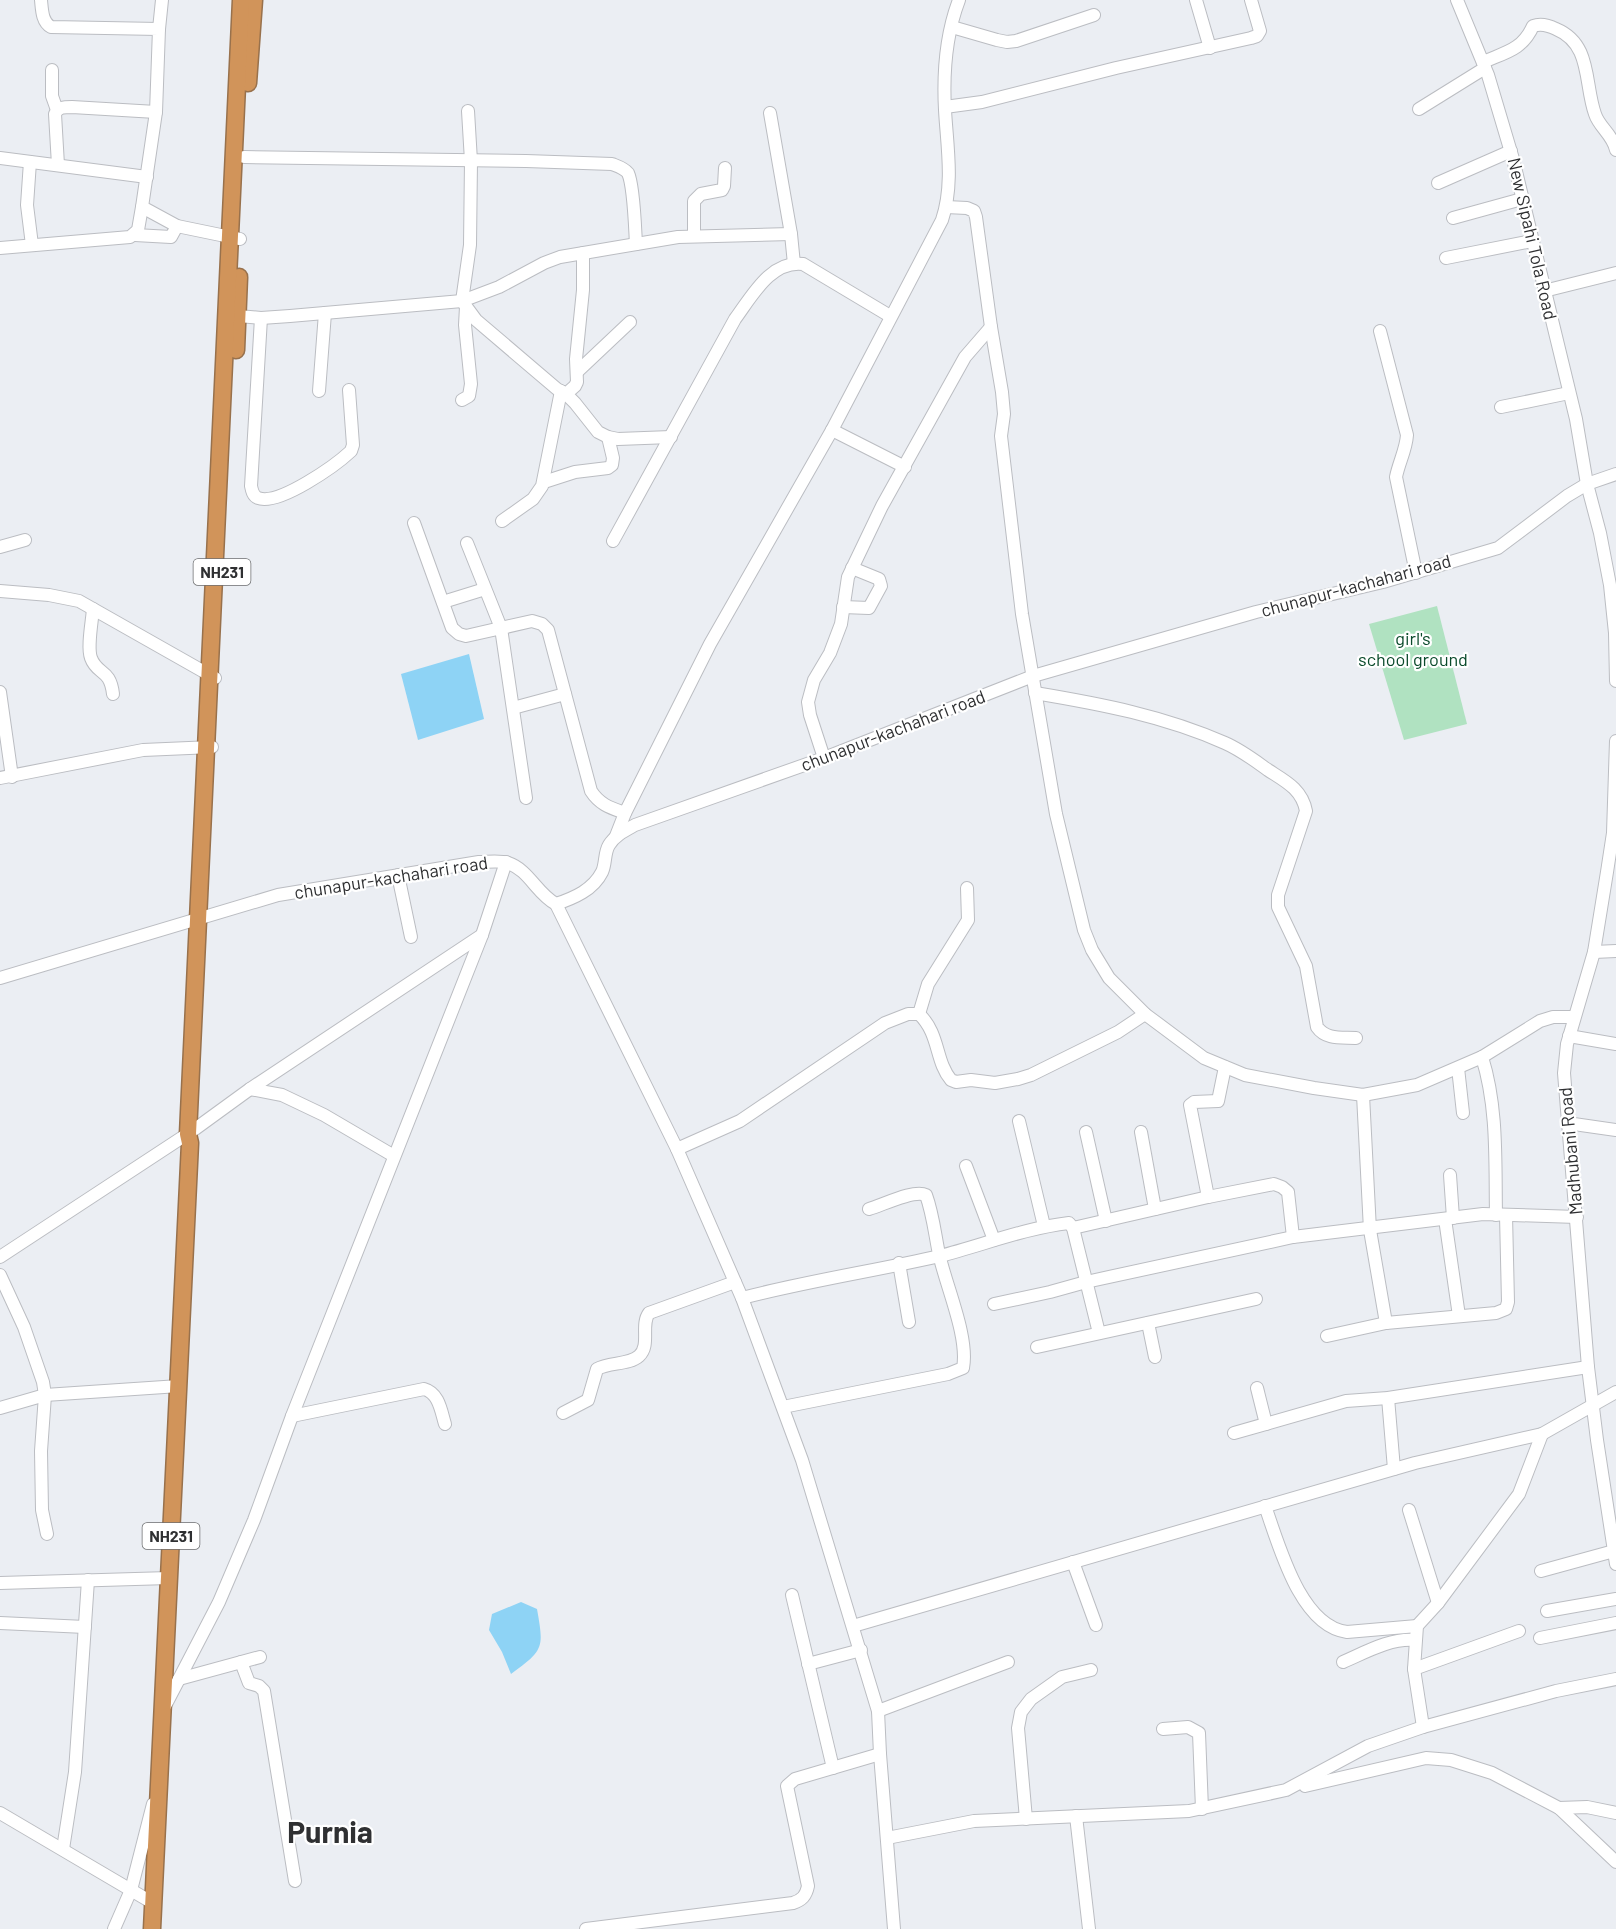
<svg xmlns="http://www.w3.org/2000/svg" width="1616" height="1929" font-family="Barlow,sans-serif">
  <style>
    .green { fill: #b0e2c1 }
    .water { fill: #8ed3f5 }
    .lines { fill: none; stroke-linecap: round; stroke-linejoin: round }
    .minor-casing { stroke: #bbbdc2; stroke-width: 14 }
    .highway-casing { stroke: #98714c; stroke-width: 19 }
    .minor { stroke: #fff; stroke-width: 12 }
    .highway { stroke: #d1945a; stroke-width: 16 }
    .labels { text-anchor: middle; stroke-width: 4.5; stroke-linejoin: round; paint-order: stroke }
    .shield { fill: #fff; stroke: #6d6e70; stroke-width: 1.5 }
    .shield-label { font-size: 16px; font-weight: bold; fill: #2f3032 }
    .street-label { font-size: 18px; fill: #2f3032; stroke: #fff }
    .park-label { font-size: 18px; fill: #0a4a2b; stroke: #fff }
    .town-label { font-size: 30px; font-weight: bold; fill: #2f3032; stroke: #fff }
  </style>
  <rect width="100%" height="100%" fill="#ebeef3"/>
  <path class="green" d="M1437,606L1467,724L1404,740L1369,624Z"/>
  <g class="water">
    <path d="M469,654L484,719L418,740L401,674Z"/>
    <path d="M521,1602L537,1609C544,1648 544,1650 511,1674L502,1652L489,1630L492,1614Z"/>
  </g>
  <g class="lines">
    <defs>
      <g id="minor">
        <path d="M41,0C42,10 42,22 51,27L159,29L156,112L142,207L177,226L240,239"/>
        <path d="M1196,0L1210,48"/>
        <path d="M1457,0L1488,75L1513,159L1576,419L1587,484L1600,533L1610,585L1615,633L1616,681"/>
        <path d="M952,27L997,40L1007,42L1016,41L1094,15"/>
        <path d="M159,29L162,0"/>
        <path d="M1483,62C1506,52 1522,50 1533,26C1541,23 1548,25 1556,29C1592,44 1584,83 1595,114C1599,127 1613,135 1616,150"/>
        <path d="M52,70V96L57,110"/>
        <path d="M945,107L982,102L1116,68L1251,38L1257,36L1260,31L1251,0"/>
        <path d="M1419,109L1485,68"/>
        <path d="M468,111L471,161L470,245L462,301L476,320L557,389L566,394L575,403L598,432L608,437L618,439L671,437"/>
        <path d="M770,113L791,234L794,264"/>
        <path d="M244,157L526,161L612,164C617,166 624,168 628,173C634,186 635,228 636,244"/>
        <path d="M0,158L147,177"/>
        <path d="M30,162L27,205L32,245"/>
        <path d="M58,165L55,114C58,107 64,107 72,107L156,112"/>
        <path d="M1438,183L1511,151"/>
        <path d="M946,207L967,208L974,211L976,217L991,327L1002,392L1004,414L1001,436L1022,614L1056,814L1084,930L1092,950L1109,978L1145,1014L1204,1058L1245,1075L1314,1088L1363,1095L1417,1085L1482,1057L1540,1021L1553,1017H1574"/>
        <path d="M1453,218L1522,199"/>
        <path d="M135,235L171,237L177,226"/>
        <path d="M694,236V201L701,194L722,190L724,186L725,168"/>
        <path d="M0,248L130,237L138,230L142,207"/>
        <path d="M1446,258L1532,241"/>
        <path d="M1544,291L1616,273"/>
        <path d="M238,316L261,318L290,316L462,301L499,287L544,263L560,257L678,237L791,234"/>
        <path d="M261,318L251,486C252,491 253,496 258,498C279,506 336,465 351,451L353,445L349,390"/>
        <path d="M1380,331L1407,435C1406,450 1399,462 1396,477L1416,573"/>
        <path d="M577,372L630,322"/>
        <path d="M319,391L325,313"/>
        <path d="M566,394L575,386L577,382L576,359L583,290V253"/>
        <path d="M462,400L469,396L471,384L465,325L466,307"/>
        <path d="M1501,407L1569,393"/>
        <path d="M832,430L905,467"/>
        <path d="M544,482L575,472L608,468L612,465L613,458L608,437"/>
        <path d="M502,521L533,499L542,486L561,391"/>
        <path d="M414,523L452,628L459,634L466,636L532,621L542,624L548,630L591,791C600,805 611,808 625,813"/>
        <path d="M613,541L735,319C752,296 771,260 803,264L890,316"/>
        <path d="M467,543L501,628L526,798"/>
        <path d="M0,547L25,540"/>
        <path d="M0,591L49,595L79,601L215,678"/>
        <path d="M443,602L485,589"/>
        <path d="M843,607L869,608L881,586L879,579L852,568"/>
        <path d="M93,609C92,622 87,647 91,658C97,675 110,668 113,694"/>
        <path d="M0,692L12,777"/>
        <path d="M1035,693C1101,704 1164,716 1225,743C1241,750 1254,760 1268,770C1285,781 1302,789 1306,811L1278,895V907L1306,966L1317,1027C1326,1040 1342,1037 1356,1038"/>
        <path d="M513,708L565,694"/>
        <path d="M1616,741L1613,833L1607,872L1594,952L1567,1044L1564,1073L1588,1367L1597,1440L1616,1564"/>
        <path d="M824,758L810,715L808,702L814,680L830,653L841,624L848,577L882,506L965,357L991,327"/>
        <path d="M0,778L143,750L212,747"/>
        <path d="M616,836L625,813L710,644L832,430L942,220C954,184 947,146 945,110C943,73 946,34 959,0"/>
        <path d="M398,875L411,937"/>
        <path d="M556,904L677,1149L742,1298L802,1460L878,1711L880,1754L894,1929"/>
        <path d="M1594,952L1616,951"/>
        <path d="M0,978L278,895L479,862C488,862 500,860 508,863C529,870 537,894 556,904C574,898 593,890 602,872C606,864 604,853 609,845C615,835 626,830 635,825L824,758L1033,676L1256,612L1383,582L1498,548L1567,496L1587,484L1616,474"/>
        <path d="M919,1014L928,984L968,920L967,888"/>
        <path d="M1569,1036L1616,1044"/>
        <path d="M1482,1057C1498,1108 1495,1162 1496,1215"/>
        <path d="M1458,1068L1463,1113"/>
        <path d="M250,1089L282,1095L324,1115L394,1156"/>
        <path d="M1363,1095L1370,1230L1386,1323"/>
        <path d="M1019,1121L1044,1226"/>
        <path d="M1567,1123L1616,1130"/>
        <path d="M1086,1132L1106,1221"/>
        <path d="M1141,1132L1155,1209"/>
        <path d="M677,1149L740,1121L885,1023L908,1014H919C940,1034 935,1061 951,1080L956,1082L971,1080L995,1083L1018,1079L1031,1075L1118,1032L1145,1014"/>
        <path d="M966,1166L994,1240"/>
        <path d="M1450,1175L1453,1218"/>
        <path d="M1208,1197L1190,1105L1194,1102L1218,1101L1225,1067"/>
        <path d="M1445,1219L1459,1316"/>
        <path d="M1073,1228L1208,1197L1274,1184L1282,1187L1288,1192L1293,1237"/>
        <path d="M0,1257L195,1129L250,1089L482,935"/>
        <path d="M899,1263L909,1322"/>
        <path d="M0,1275L24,1327L43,1382L45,1395L41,1451L42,1510L47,1534"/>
        <path d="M742,1298C807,1281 874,1271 940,1256C983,1245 1025,1228 1069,1223L1073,1228L1099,1333"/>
        <path d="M994,1304L1050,1292L1086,1282L1293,1237L1483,1214L1577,1217"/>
        <path d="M1148,1323L1155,1357"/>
        <path d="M1327,1336L1386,1323L1496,1313L1506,1309L1508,1302L1506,1215"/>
        <path d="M1037,1347L1256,1299"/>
        <path d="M1257,1388L1266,1424"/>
        <path d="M1388,1398L1394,1469"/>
        <path d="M783,1407L948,1374L963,1368C969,1337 946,1286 939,1254C935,1235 933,1214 926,1195C914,1189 883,1205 869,1209"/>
        <path d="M0,1408L45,1395L179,1386"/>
        <path d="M563,1413L588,1400L597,1369C609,1362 629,1365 639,1356C651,1345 640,1325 649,1313L735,1282"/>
        <path d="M292,1416L424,1389C439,1393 441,1411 445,1424"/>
        <path d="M1234,1433L1346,1401L1388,1398L1588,1367"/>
        <path d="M1265,1506C1279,1545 1300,1626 1347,1632L1417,1626"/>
        <path d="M1409,1510L1438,1603"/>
        <path d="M1073,1562L1096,1625"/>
        <path d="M1541,1571L1614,1551"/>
        <path d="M0,1583L169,1578"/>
        <path d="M792,1595L833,1768"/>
        <path d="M1547,1611L1616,1599"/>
        <path d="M0,1623L85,1627"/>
        <path d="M853,1626L1415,1463L1542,1434L1616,1392"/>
        <path d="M1540,1638L1616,1623"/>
        <path d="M241,1662L249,1683L259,1686L264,1691L295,1881"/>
        <path d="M1343,1662C1366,1652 1390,1638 1415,1640"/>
        <path d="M808,1664L861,1650"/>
        <path d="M1414,1669L1519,1631"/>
        <path d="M179,1679L260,1657"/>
        <path d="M165,1706L219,1602L254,1520L292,1416L482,935L506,862"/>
        <path d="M878,1711L1008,1662"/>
        <path d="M1423,1727L1414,1669L1417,1626L1438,1603L1519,1494L1542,1434"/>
        <path d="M1163,1729L1188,1727L1199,1733L1202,1809"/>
        <path d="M1305,1786L1426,1758L1451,1760L1492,1773L1559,1808L1616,1862"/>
        <path d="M1559,1808L1587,1807L1616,1813"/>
        <path d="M0,1813L153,1903"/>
        <path d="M1076,1816L1089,1929"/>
        <path d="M1026,1819L1018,1728L1021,1712L1031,1699L1062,1677L1091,1670"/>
        <path d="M887,1838L974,1821L1189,1811L1286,1790L1368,1746L1423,1727L1556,1691L1616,1679"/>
        <path d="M63,1849L75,1772L88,1580"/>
        <path d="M114,1929L131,1890L153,1804"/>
        <path d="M586,1929L793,1903C802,1900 806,1896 808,1886L787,1786L795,1779L880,1754"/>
      </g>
      <g id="highway">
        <path d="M248,83L254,0"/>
        <path d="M236,350L239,277"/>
        <path d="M152,1929L190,1143L188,1134L241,0"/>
      </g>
    </defs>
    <use href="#minor" class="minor-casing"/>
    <use href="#highway" class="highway-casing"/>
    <use href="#minor" class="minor"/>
    <use href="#highway" class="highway"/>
  </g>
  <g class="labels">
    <g class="shield">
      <rect x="193.5" y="559" width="57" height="26" rx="4.5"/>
      <rect x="142.5" y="1523" width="57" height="26" rx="4.5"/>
    </g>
    <g class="shield-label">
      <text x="222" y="578">NH231</text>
      <text x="171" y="1542">NH231</text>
    </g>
    <g class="street-label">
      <text transform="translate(1532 239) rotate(77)" y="6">New Sipahi Tola Road</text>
      <text transform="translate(1356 586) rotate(-15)" y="6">chunapur-kachahari road</text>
      <text transform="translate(893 731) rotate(-21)" y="6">chunapur-kachahari road</text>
      <text transform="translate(391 878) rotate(-9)" y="6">chunapur-kachahari road</text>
      <text transform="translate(1571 1151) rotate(-95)" y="6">Madhubani Road</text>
    </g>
    <g class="park-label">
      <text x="1413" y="645">girl's<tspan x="1413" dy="21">school ground</tspan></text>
    </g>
    <g class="town-label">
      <text x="330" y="1843">Purnia</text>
    </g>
  </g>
</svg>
